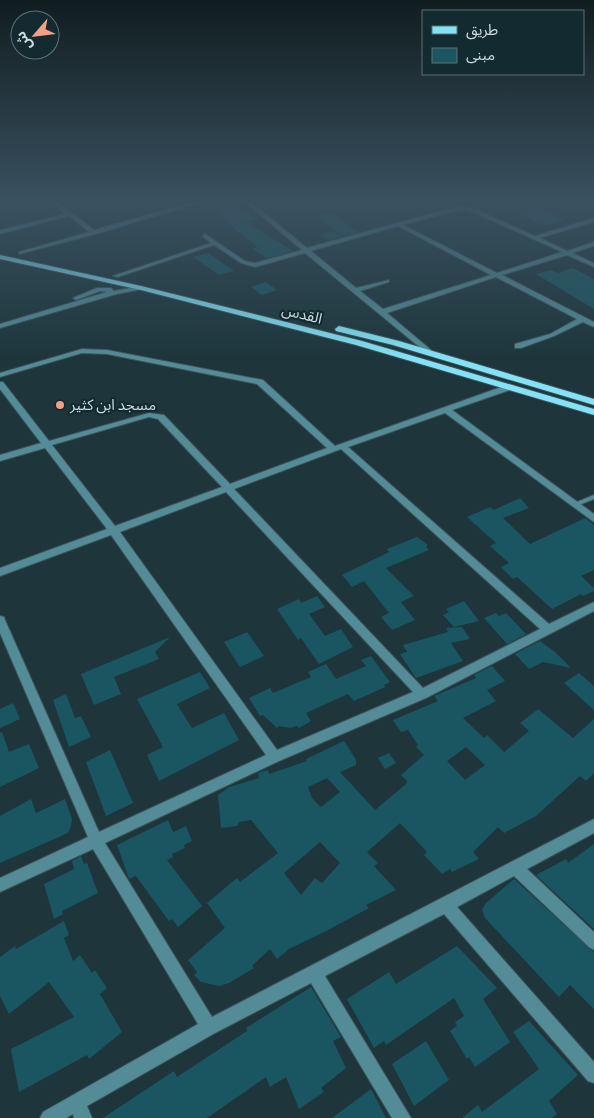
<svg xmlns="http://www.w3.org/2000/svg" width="594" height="1118" font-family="'Source Sans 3','Noto Sans Arabic',sans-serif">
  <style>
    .building { fill: #1a5661; fill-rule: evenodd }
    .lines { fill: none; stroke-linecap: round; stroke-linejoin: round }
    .service-casing { stroke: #3d5358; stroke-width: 2 }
    .minor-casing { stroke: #3d5358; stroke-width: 2 }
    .primary-casing { stroke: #3d5358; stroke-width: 2 }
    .service { fill: #538b97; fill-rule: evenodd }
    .minor { fill: #538b97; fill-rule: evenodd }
    .primary { fill: #83e2f6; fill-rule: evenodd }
    .poi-dot { fill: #f39f86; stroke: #132b30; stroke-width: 2 }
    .labels { text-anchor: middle; stroke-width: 4.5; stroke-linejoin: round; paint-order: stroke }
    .far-street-label { font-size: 15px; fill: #cddbde; stroke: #132b30 }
    .far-poi-label { font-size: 15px; fill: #cddbde; stroke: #132b30; text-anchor: start }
  </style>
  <rect width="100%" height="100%" fill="#1d353b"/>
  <g class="building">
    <path d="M207,202H228L256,219L246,222L293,251L267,258L252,249L258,247L221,218L225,217Z"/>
    <path d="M536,207L565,220L545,226L516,213Z"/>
    <path d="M330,213L337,216L359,232L344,236L316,216Z"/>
    <path d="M334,231L343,236L328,240L319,235Z"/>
    <path d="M208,253L218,260L234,271L219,275L193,257Z"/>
    <path d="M573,268L594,279V309L536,274L551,270L558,273Z"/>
    <path d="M266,282L277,290L262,295L251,287Z"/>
    <path d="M520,498L529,508L503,518L530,544L585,518L594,525V570L581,576L594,588V591L583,596L581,594L552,609L517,577L513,579L501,567L509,563L490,546L496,543L467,517L490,507L494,510Z"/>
    <path d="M417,537L428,545L426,547L429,550L386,568L414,596L401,602L415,620L392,630L381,617L389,613L364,581L352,587L342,575L389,552L387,549Z"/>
    <path d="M317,596L325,607L309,614L325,636L341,629L353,647L319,664L301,638L298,640L277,609L299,599L301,603Z"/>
    <path d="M464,601L479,621L454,627L443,615L449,612L446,609Z"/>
    <path d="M496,613L499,616L506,613L526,634L507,644L484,618Z"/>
    <path d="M462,627L470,639L451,643L463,661L416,678L400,654L407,652L403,645L448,632L446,628Z"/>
    <path d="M247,632L264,656L240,667L224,642Z"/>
    <path d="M170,637L155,652L159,659L114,677L121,694L94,705L81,674Z"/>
    <path d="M540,641L555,652L571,668L543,662L529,669L515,654Z"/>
    <path d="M371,656L390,682L384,685L385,687L354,701L348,694L306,713L311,721L299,728L297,726L290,728L279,726L277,728L263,715L260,716L249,698L270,688L273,693L311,677L308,672L326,664L336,679L366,666L361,660Z"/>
    <path d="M492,666L505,681L487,690L496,701L463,718L484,738L487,735L504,752L529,731L520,723L538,709L573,738L594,719V773L586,781L580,776L536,816L504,833L498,827L473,852L479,859L452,872L450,869L442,874L424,855L427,852L400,823L367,852L378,863L374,866L396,890L366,905L369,908L328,930L289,949L277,959L270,949L252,966L254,968L229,983L219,986L201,982L194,975L197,972L188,960L225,928L207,903L237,878L240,882L278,853L251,820L239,822L237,826L221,828L218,795L229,787L259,778L258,773L261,772L268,770L269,774L307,761L306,759L344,741L356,760V765L340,772L375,810L406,784L407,781L401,775L424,755L416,747L418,745L408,730L401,732L393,720L438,701L434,696L476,678L474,675ZM466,747L485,765L465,780L447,761ZM327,778L340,792L321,807L312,798L308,787ZM320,842L340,863L322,883L315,878L301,895L284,873Z"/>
    <path d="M200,672L210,688L177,704L192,728L224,713L239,740L159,781L147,755L163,747L137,699Z"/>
    <path d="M579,673L594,686V710L564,683Z"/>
    <path d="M66,694L75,718L81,716L91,737L69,747L53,700Z"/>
    <path d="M13,703L20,719L0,728V709Z"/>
    <path d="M2,732L9,752L29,744L39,768L0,787V733Z"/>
    <path d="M110,750L133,803L106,816L86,762Z"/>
    <path d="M389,753L396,763L385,769L378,758Z"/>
    <path d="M31,799L36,813L65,799L72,819L71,826L68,833L0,863V816Z"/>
    <path d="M168,820L173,832L186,826L192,841L184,845L185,848L172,854L173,857L167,860L202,906L178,927L172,919L169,921L136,876L129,879L117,845Z"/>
    <path d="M594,844V929L536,875L566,859L568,863Z"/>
    <path d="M81,856L84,864L87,863L98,893L62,911L63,914L54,919L44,884L74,869L72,861Z"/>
    <path d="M514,879L594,952V1009L570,985L559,997L485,918L482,910L486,903Z"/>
    <path d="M64,921L69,935L64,938L73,961L80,955L92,973L95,970L107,988L100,994L122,1032L89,1059L87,1055L19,1092L11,1049L74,1017L49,982L9,1014L0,996V957L15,946L16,949Z"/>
    <path d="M457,946L497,988L483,999L510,1042L475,1067L469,1057L467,1059L450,1031L457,1026L455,1022L464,1016L454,998L386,1045L384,1041L374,1048L347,999L389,972L396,984Z"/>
    <path d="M311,987L341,1037L333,1041L346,1068L321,1088L324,1092L299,1109L286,1077L270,1087L266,1077L207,1118H103L174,1071L177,1077L247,1031L246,1028Z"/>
    <path d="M529,1021L578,1075L549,1101L557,1114L552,1118H462L478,1105L482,1112L539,1069L513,1032Z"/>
    <path d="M426,1041L449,1080L414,1106L392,1064Z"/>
    <path d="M371,1089L386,1118H332Z"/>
  </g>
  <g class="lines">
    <defs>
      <path id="service" d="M594,495V499L574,507L571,505L572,504Z"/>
      <g id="minor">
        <path d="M52,202H58L94,230L193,202H202L96,234L19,254V252L89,232L69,216L0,234V230L65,214Z"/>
        <path d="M245,202H251L307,248L444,210L464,206L477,210L535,236L594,218V222L540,238L567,251L594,242V246L572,253L594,263V267L567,255L502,275L594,322V327L583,322L554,336L521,348H515V344L550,334L577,319L496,277L387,313L431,350V354H428L305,253L255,267L241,263L214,245L118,277L113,276L211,243L202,236L205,234L245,261L255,263L302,250ZM464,210L473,212L562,252L497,273L403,225L447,213ZM398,226L491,275L383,309L360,291L389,282V280L356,288L311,251Z"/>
        <path d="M141,286L144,288L143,289L117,294L0,328V324L107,292L100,291L76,300L73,298L97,288H111L114,291Z"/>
        <path d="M82,349L107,350L263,380L335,446L507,385H513V389L452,410L594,514V522L445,413L348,447L549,624L594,602V611L426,698L279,761L105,843L212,1017L594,819V833L527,869L594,932V950L589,947L514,876L457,907L594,1062V1083L588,1081L444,914L325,976L411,1118H392L311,983L215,1033L87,1106L92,1118H74L73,1114L66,1118H40L43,1112L198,1024L93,849L0,892V878L88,837L0,633V616L4,617L5,620L99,832L266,755L111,535L0,576V568L107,529L45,448L0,461V455L41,443L0,389V382H3L49,441L149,413L164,415L230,484L327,448L257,384L107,354L82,353L0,377V373ZM149,417L158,419L222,487L115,526L52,445ZM341,449L540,629L423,688L234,489ZM226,492L413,692L277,750L120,532Z"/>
      </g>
      <g id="primary">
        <path d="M0,255L141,286L362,341L594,409V415L356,345L141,290L0,259Z"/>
        <path d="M339,326L399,341L594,399V405L393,345L336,331L335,329Z"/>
      </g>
    </defs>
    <use href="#service" class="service-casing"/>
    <use href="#minor" class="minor-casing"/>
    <use href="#primary" class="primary-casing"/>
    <use href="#service" class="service"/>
    <use href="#minor" class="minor"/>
    <use href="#primary" class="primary"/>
  </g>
  <linearGradient id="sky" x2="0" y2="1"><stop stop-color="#101d20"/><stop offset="0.56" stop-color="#3a5160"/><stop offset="1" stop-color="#3a5160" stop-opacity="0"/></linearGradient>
  <rect width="594" height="359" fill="url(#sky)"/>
  <circle class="poi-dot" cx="60" cy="405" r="5"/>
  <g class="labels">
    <g class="far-street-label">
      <text transform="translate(302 314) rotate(14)" y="5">القدس</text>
    </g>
    <g class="far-poi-label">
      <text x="70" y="410">مسجد ابن كثير</text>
    </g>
  </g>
  <rect x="422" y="10" width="162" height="65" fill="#132b30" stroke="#5d7176"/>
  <rect x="432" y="26" width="25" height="8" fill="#83e2f6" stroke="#5d7176"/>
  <text x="466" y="35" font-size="15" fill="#cddbde">طريق</text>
  <rect x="432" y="48" width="25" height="15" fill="#1a5661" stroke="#5d7176"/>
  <text x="466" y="60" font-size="15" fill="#cddbde">مبنى</text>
  <g transform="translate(35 35) rotate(242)"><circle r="24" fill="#132b30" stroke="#5d7176"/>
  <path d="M0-4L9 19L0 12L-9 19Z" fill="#f39f86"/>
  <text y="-8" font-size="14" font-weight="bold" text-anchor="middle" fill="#cddbde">ش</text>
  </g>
</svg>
